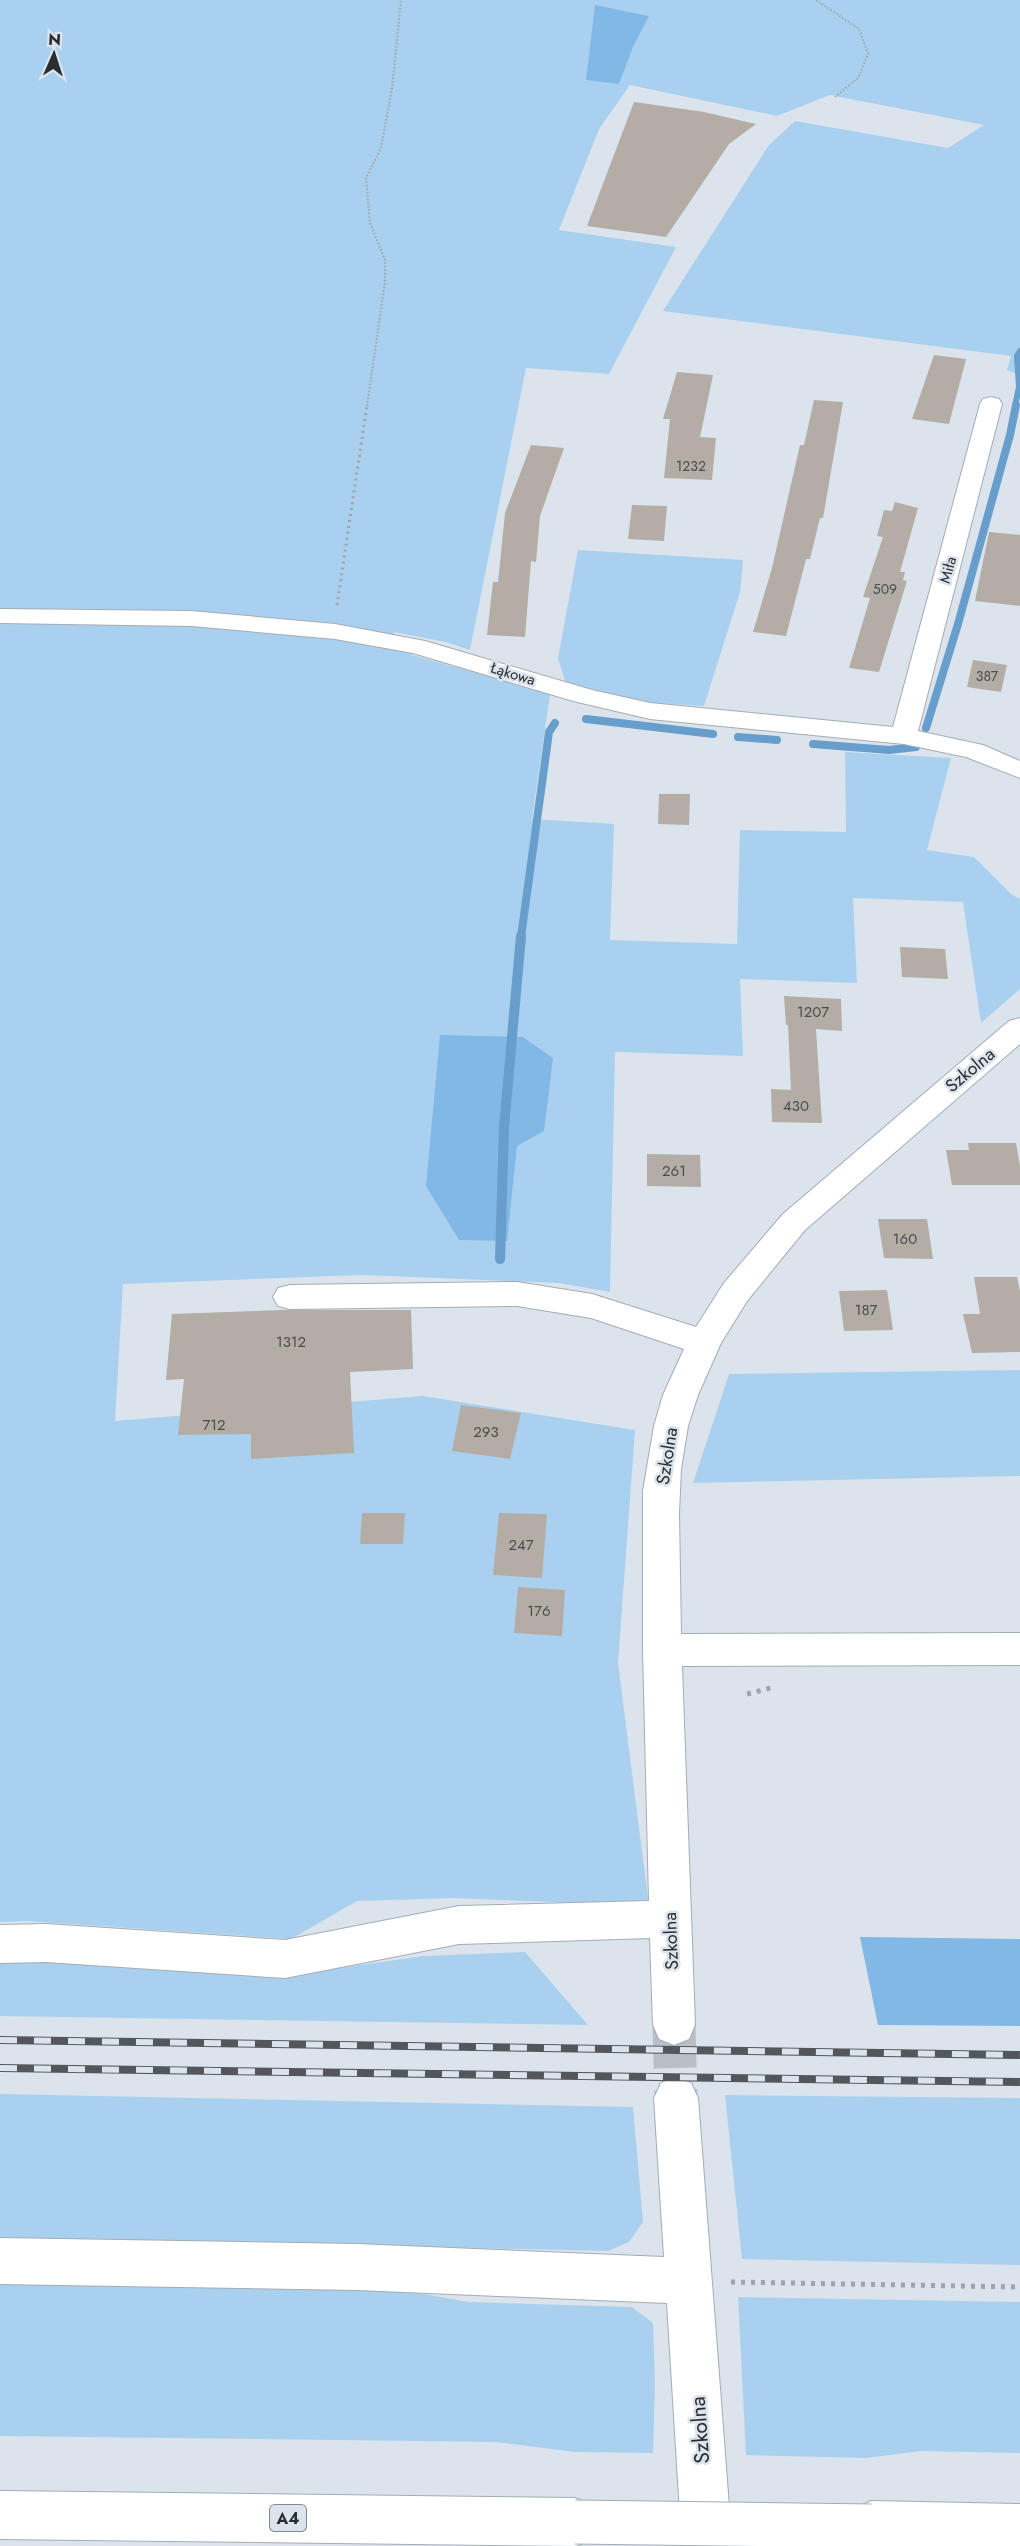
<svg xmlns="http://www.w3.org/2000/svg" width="1020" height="2546" font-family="Jost,sans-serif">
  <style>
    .green { fill: #aad0f0; fill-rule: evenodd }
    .forest { fill: #81b8e6 }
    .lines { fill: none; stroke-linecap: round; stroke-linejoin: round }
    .stream-far2 { stroke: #679ecb; stroke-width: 6 }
    .stream-far1 { stroke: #679ecb; stroke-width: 8 }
    .stream { stroke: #679ecb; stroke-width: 10 }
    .building { fill: #b4ada5 }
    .minor-tunnel { stroke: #b8bfc6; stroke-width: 43; stroke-dasharray: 43 22; stroke-linecap: butt }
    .minor-casing { stroke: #a4acb4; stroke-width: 2 }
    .highway-casing { stroke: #a4acb4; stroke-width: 2 }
    .path-far2 { stroke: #9da4aa; stroke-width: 2; stroke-dasharray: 1.5 2; stroke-linecap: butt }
    .path-far1 { stroke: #9da4aa; stroke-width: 3; stroke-dasharray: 2 4; stroke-linecap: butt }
    .path { stroke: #9da4aa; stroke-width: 5; stroke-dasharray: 4 6; stroke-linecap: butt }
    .minor { fill: #fff; fill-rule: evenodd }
    .highway { fill: #fff; fill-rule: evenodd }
    .rail-casing { stroke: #53575c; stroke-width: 8 }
    .rail { stroke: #dbe4ec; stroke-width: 6; stroke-dasharray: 17; stroke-linecap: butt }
    .highway-bridge-casing { stroke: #a4acb4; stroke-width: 45; stroke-linecap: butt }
    .highway-bridge { stroke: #fff; stroke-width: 43 }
    .labels { text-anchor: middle; stroke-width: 5; stroke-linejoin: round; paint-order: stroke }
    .far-number-label { font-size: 14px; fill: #4c4d4d }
    .far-street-label { font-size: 15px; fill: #2a2d30; stroke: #dbe4ec }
    .number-label { font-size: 15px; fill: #4c4d4d }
    .shield { fill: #dbe4ec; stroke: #5f6468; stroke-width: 1.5 }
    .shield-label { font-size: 16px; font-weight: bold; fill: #2a2d30 }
    .street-label { font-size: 18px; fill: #2a2d30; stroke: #dbe4ec }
    .near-street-label { font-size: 21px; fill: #2a2d30; stroke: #dbe4ec }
  </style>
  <rect width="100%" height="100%" fill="#dbe4ec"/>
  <g class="green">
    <path d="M0,0H1020V375L1007,370L1011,356L663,311L769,145L795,121L948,148L984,125L830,95L777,116L630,85L599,129L559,230L676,247L609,374L526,368L470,650L446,642L393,632L412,655L550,694L532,819L614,824L610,940L737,944L740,830L846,832L845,752L951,758L927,850L974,857L1011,894L1020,899V989L981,1023L963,902L853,898L857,983L740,979L743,1056L615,1052L610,1292L559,1283L362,1275L123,1284L115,1421L423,1396L635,1430L618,1663L649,1906L454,1898L357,1901L291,1939L26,1921L0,1922ZM595,6L648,16L633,47Z"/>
    <path d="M578,550L743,560L740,592L704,706L636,702L566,684L558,658Z"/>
    <path d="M1020,1370V1476L693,1483L729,1374Z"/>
    <path d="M525,1952L588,2025L0,2016V1961L296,1974L424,1956Z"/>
    <path d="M0,2094L633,2107L643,2222L629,2242L608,2251L0,2238Z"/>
    <path d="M725,2095L1020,2098V2265L742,2259Z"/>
    <path d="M0,2277L391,2288L468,2302L632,2307L653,2323L655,2384L653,2453L575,2452L497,2442L0,2436Z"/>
    <path d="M738,2297L1020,2302V2453L921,2451L866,2458L746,2455Z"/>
  </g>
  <g class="forest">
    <path d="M595,5L649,16L633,47L619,84L586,80Z"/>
    <path d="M440,1035L523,1037L553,1058L544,1131L517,1146L507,1241L459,1240L426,1186Z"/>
    <path d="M860,1937L1020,1939V2026L878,2025Z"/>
  </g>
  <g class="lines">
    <path class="stream-far2" d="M1015,406L1019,387L1017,356L1020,351"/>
    <g class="stream-far1">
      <path d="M586,719L713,734"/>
      <path d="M926,728L958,624L1010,435L1016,405"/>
      <path d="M738,737L777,740"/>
      <path d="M813,744L889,750L916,747"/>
      <path d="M521,937L549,732L555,723"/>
    </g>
    <path class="stream" d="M500,1259L504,1127L521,936"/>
  </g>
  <g class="building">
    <path d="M634,102L704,112L756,124L729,144L666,237L587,226Z"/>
    <path d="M934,355L966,359L949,424L912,419Z"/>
    <path d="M677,372L713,375L700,437L716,438L712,480L664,478L670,419H663Z"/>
    <path d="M814,400L843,402L823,518H820L810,559H806L786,636L753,632L772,568L800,445H804Z"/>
    <path d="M531,445L564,448L540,516L536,562L531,561L525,637L487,635L493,582H498L505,513Z"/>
    <path d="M895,502L918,508L900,572H905L903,580L907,581L879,672L849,668L870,598L863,597L883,537L877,536L884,510L892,511Z"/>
    <path d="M632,505L667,506L664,541L628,539Z"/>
    <path d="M989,532L1020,535V606L975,601Z"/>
    <path d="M973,660L1007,665L1001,692L967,687Z"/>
    <path d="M659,794H690L689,825L658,824Z"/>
    <path d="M900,947L945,949L948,979L902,977Z"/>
    <path d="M784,996L841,999L842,1031L816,1029L822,1123L772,1122L771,1089L791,1090L788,1025H786Z"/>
    <path d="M968,1143H1016L1020,1166V1185H952L946,1150H969Z"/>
    <path d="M647,1154L700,1155L701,1187L647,1186Z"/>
    <path d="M878,1219H927L933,1259L884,1258Z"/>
    <path d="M974,1277H1017L1020,1291V1352L972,1353L963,1314H980Z"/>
    <path d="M887,1290L893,1330L844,1331L839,1291Z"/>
    <path d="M284,1310H411L413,1369L350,1372L354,1453L251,1459V1434L178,1435L184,1379L166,1380L172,1314Z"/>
    <path d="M461,1405L521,1413L510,1459L452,1451Z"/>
    <path d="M362,1513H405L403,1544H360Z"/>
    <path d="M499,1513L547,1514L542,1578L493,1575Z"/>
    <path d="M518,1587L565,1590L562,1636L514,1633Z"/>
  </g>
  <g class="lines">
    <path class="minor-tunnel" d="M674,2025L676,2098"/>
    <defs>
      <g id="minor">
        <path d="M991,397L999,399L1002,404L918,731L983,745L1020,761V778L966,757L904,744L650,719L573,701L413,653L335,639L191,626L0,623V609L191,611L335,624L425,641L592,690L650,703L893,727L980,404L983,399Z"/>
        <path d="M1020,1018V1044L805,1230L747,1301L721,1343L698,1395L688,1426L681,1469L679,1513L681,1634L1020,1633V1665L682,1666L695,2025L689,2039L674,2045L659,2039L653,2025L650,1938L459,1944L285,1978L46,1962L0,1963V1925L46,1924L285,1940L459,1906L649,1901L643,1650V1491L654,1426L663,1395L684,1349L591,1318L517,1306L290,1309L278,1306L273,1297L278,1288L290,1285L517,1282L592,1294L696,1327L724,1283L783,1214L1009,1021Z"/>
        <path d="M676,2077L691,2083L698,2098L732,2546H682L667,2303L357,2290L0,2284V2238L357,2244L664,2257L654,2098L661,2083Z"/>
      </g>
      <g id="highway">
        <path d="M0,2491L575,2498L592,2505L599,2522L592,2539L576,2546L0,2539Z"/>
        <path d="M871,2501L1020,2504V2546H860L854,2543L846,2526L854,2509Z"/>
      </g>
    </defs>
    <use href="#minor" class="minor-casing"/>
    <use href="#highway" class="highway-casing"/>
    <g class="path-far2">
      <path d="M816,0L859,29L868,54L858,78L835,97"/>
      <path d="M367,406L385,282V260L370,223L366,178L381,148L392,89L401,0"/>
    </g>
    <path class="path-far1" d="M337,605L367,405"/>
    <g class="path">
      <path d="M747,1694L775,1687"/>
      <path d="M731,2282L1020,2287"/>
    </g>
    <use href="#minor" class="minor"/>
    <use href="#highway" class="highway"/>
    <defs>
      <g id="rail">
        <path d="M0,2040L1020,2055"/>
        <path d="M0,2068L1020,2082"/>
      </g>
    </defs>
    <use href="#rail" class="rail-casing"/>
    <use href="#rail" class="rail"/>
    <defs>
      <path id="highway-bridge" d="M575,2522L871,2526"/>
    </defs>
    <use href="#highway-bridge" class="highway-bridge-casing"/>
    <use href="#highway-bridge" class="highway-bridge"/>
  </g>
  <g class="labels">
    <g class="far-number-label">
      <text x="691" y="471">1232</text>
      <text x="885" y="594">509</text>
      <text x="987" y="681">387</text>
    </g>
    <g class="far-street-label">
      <text transform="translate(948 570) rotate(-75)" y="5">Miła</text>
      <text transform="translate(513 674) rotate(17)" y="5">Łąkowa</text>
    </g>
    <g class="number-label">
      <text x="813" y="1017">1207</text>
      <text x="796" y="1111">430</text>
      <text x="674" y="1176">261</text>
      <text x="905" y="1244">160</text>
      <text x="866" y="1315">187</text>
      <text x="291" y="1347">1312</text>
      <text x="214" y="1430">712</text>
      <text x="486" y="1437">293</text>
      <text x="521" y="1550">247</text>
      <text x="539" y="1616">176</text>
    </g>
    <rect class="shield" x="270" y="2505" width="36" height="26" rx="4.5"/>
    <g class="shield-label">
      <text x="288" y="2524">A4</text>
    </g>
    <g class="street-label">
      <text transform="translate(970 1070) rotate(-40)" y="6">Szkolna</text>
      <text transform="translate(667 1456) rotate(-81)" y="6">Szkolna</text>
      <text transform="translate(671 1941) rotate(-92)" y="6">Szkolna</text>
    </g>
    <g class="near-street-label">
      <text transform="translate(700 2430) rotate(-94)" y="7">Szkolna</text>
    </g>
  </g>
  <g transform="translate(54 54) rotate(3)" stroke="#dbe4ec" stroke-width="4.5" paint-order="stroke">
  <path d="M0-4.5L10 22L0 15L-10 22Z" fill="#2a2d30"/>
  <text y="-9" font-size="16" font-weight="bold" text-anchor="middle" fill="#2a2d30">N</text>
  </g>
</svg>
